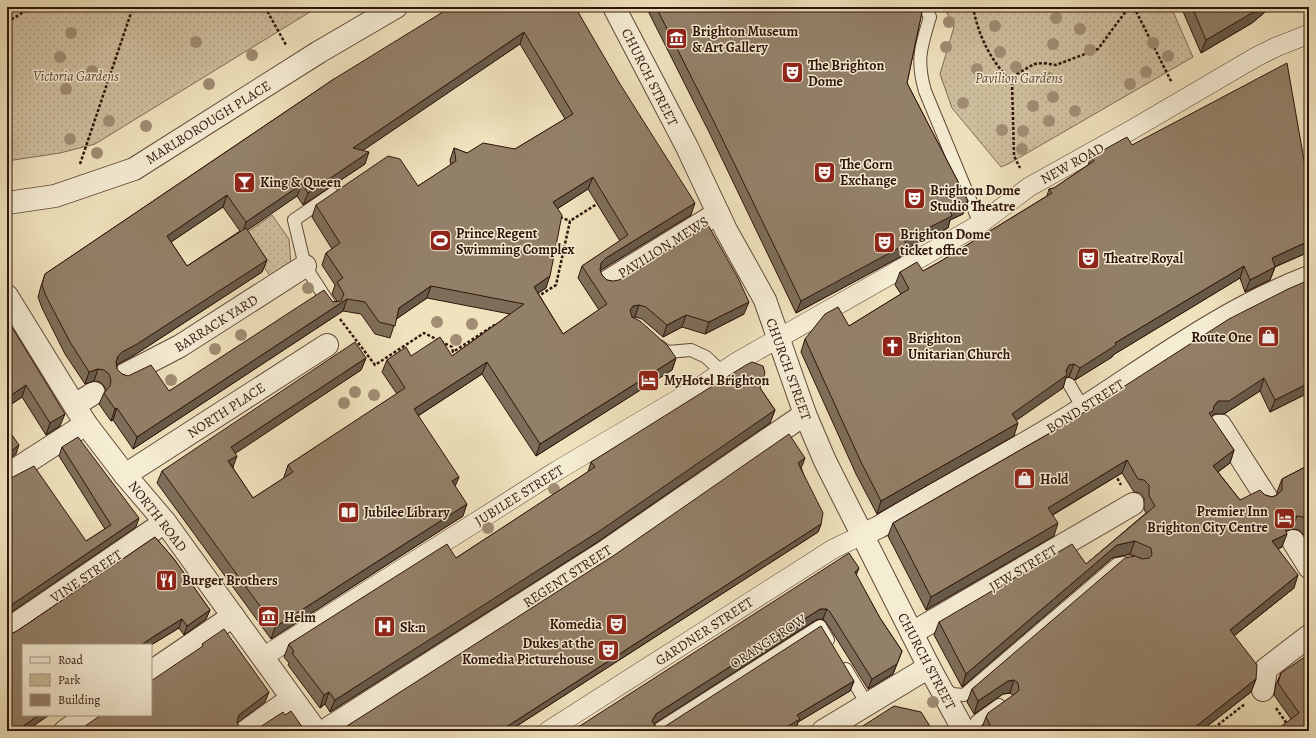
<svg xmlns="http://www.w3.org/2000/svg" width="1316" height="738" font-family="Alegreya,serif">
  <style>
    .park { fill: url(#park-dots); stroke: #806a55 }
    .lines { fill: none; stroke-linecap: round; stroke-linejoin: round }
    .service-casing { stroke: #604838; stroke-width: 14 }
    .pedestrian-casing { stroke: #604838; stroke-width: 20 }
    .minor-casing { stroke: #604838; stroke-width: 24 }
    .tertiary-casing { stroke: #604838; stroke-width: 24 }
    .path { stroke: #30150b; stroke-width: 2.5; stroke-dasharray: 3 2; stroke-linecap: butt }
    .service { stroke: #f5ecd4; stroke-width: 12 }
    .pedestrian { stroke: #f5ecd4; stroke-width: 19 }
    .minor { stroke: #f5ecd4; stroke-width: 22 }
    .tertiary { stroke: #f5ecd4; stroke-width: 22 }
    .tree { fill: #a08d73 }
    .wall { fill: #7e6e59; stroke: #30150b; fill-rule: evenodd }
    .shaded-wall { fill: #675a49; stroke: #30150b }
    .building { fill: #938068; stroke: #30150b; fill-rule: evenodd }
    .labels { text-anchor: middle; stroke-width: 3; stroke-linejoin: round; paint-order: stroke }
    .poi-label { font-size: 14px; font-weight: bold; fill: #30150b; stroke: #f5ecd4; text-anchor: start }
    .park-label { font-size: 14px; font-style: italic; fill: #604837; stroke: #f5ecd4 }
    .street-label { font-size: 14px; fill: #30150b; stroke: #f5ecd4 }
  </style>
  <defs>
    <pattern id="park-dots" width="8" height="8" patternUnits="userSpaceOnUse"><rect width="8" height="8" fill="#cfbf9f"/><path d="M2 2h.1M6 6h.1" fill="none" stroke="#b2a388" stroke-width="1.8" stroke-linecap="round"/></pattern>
  </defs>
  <rect width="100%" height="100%" fill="#efe2bd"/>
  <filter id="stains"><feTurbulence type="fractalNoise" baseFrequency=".005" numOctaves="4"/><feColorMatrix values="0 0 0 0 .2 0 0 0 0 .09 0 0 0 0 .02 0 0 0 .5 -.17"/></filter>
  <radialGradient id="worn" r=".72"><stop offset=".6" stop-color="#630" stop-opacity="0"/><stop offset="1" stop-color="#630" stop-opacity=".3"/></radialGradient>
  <g class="park">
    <path d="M7,7H318L95,144L60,153L7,161Z"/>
    <path d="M944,7H1171L1193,57L1010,163L1001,167L952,108L940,74L954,27Z"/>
    <path d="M272,215L289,239L291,264L271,277L242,236Z"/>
  </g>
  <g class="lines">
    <defs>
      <g id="service">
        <path d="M925,7L930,17C921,47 916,60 925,91L980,224"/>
        <path d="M330,305L305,266L294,220L332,194"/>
        <path d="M659,346L668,352L691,350L706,357L722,372"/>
        <path d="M1069,384L1083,408"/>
        <path d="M846,669L867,704"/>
        <path d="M943,687L952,694L964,695L1117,564L1133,562"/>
        <path d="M656,731L820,626L828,640"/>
        <path d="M972,731L977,721L999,705"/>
      </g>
      <g id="pedestrian">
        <path d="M263,657L558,470L704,384L735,363L980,224L1029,187L1133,129L1256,57L1276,47L1309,34"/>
        <path d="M548,731L833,549L862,535"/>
      </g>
      <g id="minor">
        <path d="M7,203L55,196L134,169L319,52L396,7"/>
        <path d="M608,281L718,213"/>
        <path d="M124,375L180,346L305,266"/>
        <path d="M75,405L94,393"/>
        <path d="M1220,425L1266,497"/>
        <path d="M7,475L86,424"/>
        <path d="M125,475L327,345"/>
        <path d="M862,535L879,527C944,487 1013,453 1077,412C1152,364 1225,309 1309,277"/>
        <path d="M1293,541L1309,567"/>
        <path d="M7,630L165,522"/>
        <path d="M912,633L1133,504"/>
        <path d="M151,672L233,616"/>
        <path d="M1263,690L1266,669L1309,636"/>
        <path d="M65,731L88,715"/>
        <path d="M246,731L291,699"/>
        <path d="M324,731L603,553L805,414"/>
        <path d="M823,731L929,667"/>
      </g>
      <g id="tertiary">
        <path d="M614,7L687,147L726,230L765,300L805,414L825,461L929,667L964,731"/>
        <path d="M7,296L86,424L125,475L165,522L316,731"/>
      </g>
    </defs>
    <use href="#service" class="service-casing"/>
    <use href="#pedestrian" class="pedestrian-casing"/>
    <use href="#minor" class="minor-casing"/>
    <use href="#tertiary" class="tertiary-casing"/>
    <g class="path">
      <path d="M265,7L286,45"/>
      <path d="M973,7C978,35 991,62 1012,82L1017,74L1034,64L1043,63L1056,65L1098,49L1129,7"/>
      <path d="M1134,7L1172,83"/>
      <path d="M7,22L32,7"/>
      <path d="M1012,82L1014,156L1020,168"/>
      <path d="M80,164L133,7"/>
      <path d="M560,217L570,221"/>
      <path d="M7,235H9L8,225"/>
      <path d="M537,297L556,285L570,221L600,202"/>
      <path d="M340,319L375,365L424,333L452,347L453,352L496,324"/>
      <path d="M1115,474L1121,485"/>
      <path d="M1276,708L1292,731"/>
      <path d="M1210,731L1245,704"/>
    </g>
    <use href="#service" class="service"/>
    <use href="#pedestrian" class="pedestrian"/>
    <use href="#minor" class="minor"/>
    <use href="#tertiary" class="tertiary"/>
  </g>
  <g class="tree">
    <circle cx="1056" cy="18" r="6"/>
    <circle cx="949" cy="22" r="6"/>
    <circle cx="995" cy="26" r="6"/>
    <circle cx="1080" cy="29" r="6"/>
    <circle cx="71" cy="33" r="6"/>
    <circle cx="196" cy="42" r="6"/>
    <circle cx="1153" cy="43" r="6"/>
    <circle cx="1053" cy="44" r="6"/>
    <circle cx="946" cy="47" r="6"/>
    <circle cx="1090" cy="50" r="6"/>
    <circle cx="1000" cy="52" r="6"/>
    <circle cx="252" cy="55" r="6"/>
    <circle cx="1168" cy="56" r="6"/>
    <circle cx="60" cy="57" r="6"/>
    <circle cx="1016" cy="67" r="6"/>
    <circle cx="977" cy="69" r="6"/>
    <circle cx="92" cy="71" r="6"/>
    <circle cx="1146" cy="72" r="6"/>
    <circle cx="1049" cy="78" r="6"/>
    <circle cx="209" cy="84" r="6"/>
    <circle cx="1130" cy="84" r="6"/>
    <circle cx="66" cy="89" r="6"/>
    <circle cx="1053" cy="97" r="6"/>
    <circle cx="963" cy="103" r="6"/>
    <circle cx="1033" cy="106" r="6"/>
    <circle cx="1075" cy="111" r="6"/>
    <circle cx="109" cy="121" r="6"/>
    <circle cx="1049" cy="121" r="6"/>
    <circle cx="146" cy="126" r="6"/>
    <circle cx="1002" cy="130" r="6"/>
    <circle cx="1023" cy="131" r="6"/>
    <circle cx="70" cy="139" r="6"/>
    <circle cx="1022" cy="149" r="6"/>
    <circle cx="97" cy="153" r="6"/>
    <circle cx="308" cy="288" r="6"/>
    <circle cx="437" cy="322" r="6"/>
    <circle cx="472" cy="324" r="6"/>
    <circle cx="241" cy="335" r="6"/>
    <circle cx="456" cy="340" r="6"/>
    <circle cx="215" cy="349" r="6"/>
    <circle cx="171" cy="380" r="6"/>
    <circle cx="355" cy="392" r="6"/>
    <circle cx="374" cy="395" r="6"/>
    <circle cx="344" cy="403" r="6"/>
    <circle cx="554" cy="489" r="6"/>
    <circle cx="488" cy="528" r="6"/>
    <circle cx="933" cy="702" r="6"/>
  </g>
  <g class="wall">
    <path d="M575,7L691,215L601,270L600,271L602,275L607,280L744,314L705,334L682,327L663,337L642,319L635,317H633L676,358L672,370L536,456L482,374L418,416L455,486L463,516L271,639L157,483L162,471L366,358L361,370L235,453L233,468L253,498L284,478V477L288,465L397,394L382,372L387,360L411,356H452L510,314L427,298L396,319L390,338L375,334L361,314L343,311L133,449L113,420L111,421L99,404L104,393L106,390L104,386L100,382L94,381L85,384L65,354L42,308L38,297L41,286L45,274L334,79ZM520,44L565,119L515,149L467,153L454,148L450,160L451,165L418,186L316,205L312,217L332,249L326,253L322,265L335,285L332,294L337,301L333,302L169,391L122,374L117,369V365L118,364L133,356L262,272L267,260L247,230L297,196L303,205L365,164L363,150ZM588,189L620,241L582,266L578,278L599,310L563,334L538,293L546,288L557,209ZM223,207L240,231L187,266L171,242Z"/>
    <path d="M646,7H923L907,83L968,201L963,214L950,220L948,228L904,250L902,256L796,313L710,134Z"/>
    <path d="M1181,7H1271L1252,23L1201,53Z"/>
    <path d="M1132,145L1305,166L1309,177V252L1275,267L1270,280L1245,292L1240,278L1113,355L1112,357L1075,380L1069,377H1066L1063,388L1016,420L1014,436L877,514L856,474L801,352L805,339L849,326L901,294L895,285L900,272L923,271L941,261L1047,196L1049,189L1054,188L1088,165L1091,157Z"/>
    <path d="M1309,280V395L1308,393L1270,412L1260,391L1224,414H1214L1211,417L1234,450L1230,463L1218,472L1240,500L1265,495L1272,497L1277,495V492L1282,479L1309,465V533L1304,535L1299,530L1292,529L1286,531L1282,547L1278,549L1294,588L1234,636L1256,679L1251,692L1201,731H982L981,730L986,717L1013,696L1010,693L1003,694L974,714L967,702L972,689L1142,559L1130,554L1112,558L962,687L934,635L939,622L1086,564L1146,513L1144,509V498L1140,493L1134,492L1122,473L1053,515L1054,536L926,610L888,536L893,523L1064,425Z"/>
    <path d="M7,319L60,426L46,435L22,397L7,407Z"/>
    <path d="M760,388L775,410L770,423L596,543L330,712L325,704L320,708L288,665L289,663L284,657L289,644L456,558L588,472L591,462Z"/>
    <path d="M62,447L136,527L86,541L105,529L59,456Z"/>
    <path d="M802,466L801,467L821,524L818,532L509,731H345L347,726Z"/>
    <path d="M155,537L174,559L210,610L206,619L184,635L179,628L151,645H23V715H49L26,731H7V633L11,634L17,631Z"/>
    <path d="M856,575L880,618L902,651L893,674L868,689L826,622L823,619L816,620L654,723L656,727H664L854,681L850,691L798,722L796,729L793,731H572Z"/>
    <path d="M1281,673L1309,731L1291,719L1274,695L1276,684Z"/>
  </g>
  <g class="shaded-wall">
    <path d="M1260,7H1271L1252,23L1201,53L1206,40Z"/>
    <path d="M524,32L520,44L349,160L353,148Z"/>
    <path d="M369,152L365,164L303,205L308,193Z"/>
    <path d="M593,177L588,189L549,214L553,202Z"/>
    <path d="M302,184L297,196L242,234L246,222Z"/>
    <path d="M227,195L223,207L162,248L167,236Z"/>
    <path d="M968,201L963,214L950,220L948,228L904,250L902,256L796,313L801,301L950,211Z"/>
    <path d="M695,203L691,215L601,270L597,275L601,263L606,258Z"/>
    <path d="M1309,241V252L1267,270L1272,258Z"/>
    <path d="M267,260L262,272L133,356L118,364L114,368L118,356L122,352Z"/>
    <path d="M1244,266L1240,278L1113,355L1112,357L1075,380L1080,368L1115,343Z"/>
    <path d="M1275,267L1270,280L1245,292L1250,280Z"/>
    <path d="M550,276L546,288L529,299L534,287Z"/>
    <path d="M431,286L427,298L395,320L399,308Z"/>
    <path d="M347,299L343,311L133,449L137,437Z"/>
    <path d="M749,302L744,314L705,334L709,322Z"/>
    <path d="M639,305L635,317L628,318L630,310L633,306Z"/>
    <path d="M686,315L682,327L663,337L667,325Z"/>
    <path d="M366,358L361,370L227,459L231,447Z"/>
    <path d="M676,358L672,370L536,456L540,444Z"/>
    <path d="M487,362L482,374L410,421L414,409Z"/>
    <path d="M1074,364L1069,377H1066L1063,388L1007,427L1012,414L1066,371L1069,365Z"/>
    <path d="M98,369L94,381L85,384L89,372Z"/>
    <path d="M1264,378L1260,391L1224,414H1214L1210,418L1209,413L1214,406L1218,401Z"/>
    <path d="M1309,383L1308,393L1270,412L1275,400Z"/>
    <path d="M26,385L22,397L7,407V398Z"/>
    <path d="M117,408L113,420L111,421L115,409Z"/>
    <path d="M775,410L770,423L596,543L330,712L335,700Z"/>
    <path d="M65,414L60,426L46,435L50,423Z"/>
    <path d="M1018,423L1014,436L877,514L881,501Z"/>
    <path d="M19,445L16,454L7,461V454Z"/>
    <path d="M1234,450L1230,463L1209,478L1213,466Z"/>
    <path d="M237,456L233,467L228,461Z"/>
    <path d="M805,458L802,466L796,470L798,463Z"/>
    <path d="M1127,460L1122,473L1043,520L1048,508Z"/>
    <path d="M459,477L454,489L452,481Z"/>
    <path d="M467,504L463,516L271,639L275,627Z"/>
    <path d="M1297,516L1292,529L1286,531L1282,535L1287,523L1291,518Z"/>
    <path d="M139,518L136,527L7,615V608Z"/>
    <path d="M1309,522V533L1304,535Z"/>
    <path d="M1058,523L1054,536L926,610L931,597Z"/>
    <path d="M821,524L818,532L509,731H500Z"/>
    <path d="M1287,534L1282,547L1268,554L1272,541Z"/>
    <path d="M1135,541L1130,554L1112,558L962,687L966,674L1117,545Z"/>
    <path d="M859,568L855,578V572Z"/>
    <path d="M1298,575L1294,588L1225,643L1230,630Z"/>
    <path d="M820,609H827L823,619L816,620L652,725V721L656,714Z"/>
    <path d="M210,610L206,619L184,635L187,626Z"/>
    <path d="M182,619L179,628L151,645H141L156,635Z"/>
    <path d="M902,651L893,674L868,689L872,679Z"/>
    <path d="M1256,679L1251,692L1201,731H1190Z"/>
    <path d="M1014,680L1010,693L1003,694L974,714L978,701L1008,681Z"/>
    <path d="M854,681L850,691L798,722L796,729L793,731H780L797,715Z"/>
    <path d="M269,692L265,702L235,725L239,715Z"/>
    <path d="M329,692L325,704L320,708L324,695Z"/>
    <path d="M39,715H49L26,731H16Z"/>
  </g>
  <g class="building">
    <path d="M451,7H575L620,84L695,203L606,258L601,263L600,270L602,275L607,280L613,281L619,280L708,225L738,278L749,302L709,322L686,315L667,325L646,307L639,305L633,306L630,310L632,317L640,321L668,346L676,358L540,444L487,362L414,409L459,477L452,481L467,504L275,627L162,471L355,342L366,358L231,447L237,456L228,461L253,498L293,472L288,465L405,388L387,360L406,347L411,356L440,337L452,356L524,304L431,286L399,308L395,326L379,322L365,302L347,299L137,437L117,408L115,409L104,393L110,386L111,380L109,374L104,370L98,369L89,372L70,342L46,296L42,285L45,274L334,79ZM524,32L573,114L515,149L483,143L467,153L454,148L456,161L418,186L400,159L388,156L316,205L340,243L326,253L343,278L337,282L344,294L341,301L333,302L324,290L169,391L151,365L128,376L122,374L117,369L116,362L118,356L122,352L137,344L267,260L246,228L187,266L167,236L227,195L246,222L302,184L308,193L369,152L353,148ZM593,177L628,235L582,266L607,304L563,334L534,287L550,276L562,215L553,202Z"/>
    <path d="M656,7H923L907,83L968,201L950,211L952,216L904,240L906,244L801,301L714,122Z"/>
    <path d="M1192,7H1260L1257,10L1206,40Z"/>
    <path d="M1287,63L1305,166L1309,177V241L1272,258L1275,267L1250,280L1244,266L1115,343L1116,345L1080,368L1074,364L1069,365L1066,371L1067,375L1012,414L1018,423L881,501L861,462L805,339L825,314L838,307L849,326L909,289L900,272L917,262L923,271L941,261L1052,193L1049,189L1054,188L1094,161L1091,157L1127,137L1132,145Z"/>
    <path d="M1309,280V383L1275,400L1264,378L1229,401H1218L1214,406L1213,411L1209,413L1234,450L1213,466L1240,500L1260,490L1265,495L1272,497L1277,495L1282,490V479L1309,465V522L1303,517L1297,516L1291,518L1287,523L1285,528L1287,534L1272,541L1298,575L1230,630L1257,665L1256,679L1190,731H993L986,717L988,713L1016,693L1019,690L1018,683L1014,680L1008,681L978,701L972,689L1125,558L1135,556L1142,559L1149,558L1152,555L1151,548L1135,541L1117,545L966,674L939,622L1072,544L1086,564L1155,506L1149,496V485L1144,480L1138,479L1127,460L1048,508L1058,523L931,597L893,523L1064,425L1229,319L1288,289Z"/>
    <path d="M7,319L65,414L50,423L26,385L7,398Z"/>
    <path d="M752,362L763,366L765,373L760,388L775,410L601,530L335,700L329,692L324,695L292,653L294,652L289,644L447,544L456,558L595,467L591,462L746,365Z"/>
    <path d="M7,428L19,445L7,454Z"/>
    <path d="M789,434L805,458L798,463L823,513L821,524L500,731H351L347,726L613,556Z"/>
    <path d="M78,437L139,518L7,608V478H11L34,466L86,541L111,525L62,447Z"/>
    <path d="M155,537L174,559L210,610L187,626L182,619L156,635L141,645H23V715H39L16,731H7V633L11,634L17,631Z"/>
    <path d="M849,553L859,568L855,572L880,618L902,651L897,664L872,679L830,612L827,609H820L656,714L652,721L656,727H664L821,626L854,681L797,715L800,719L780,731H572Z"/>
    <path d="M224,629L269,692L239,715L237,722L240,728L243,731H78L101,715H151V681L203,646L202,644Z"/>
    <path d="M1309,654V731H1275L1299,713L1278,683L1281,673Z"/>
    <path d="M894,706L921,712L933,731H855Z"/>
    <path d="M291,711L305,731H254L283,712L285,715Z"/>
  </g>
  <defs>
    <symbol id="museum-square" viewBox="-11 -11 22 22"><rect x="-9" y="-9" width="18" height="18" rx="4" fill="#8f2418" stroke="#f5ecd4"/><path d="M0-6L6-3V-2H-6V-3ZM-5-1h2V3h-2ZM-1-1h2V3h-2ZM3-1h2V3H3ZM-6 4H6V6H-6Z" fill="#fff"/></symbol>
    <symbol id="theatre-square" viewBox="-11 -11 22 22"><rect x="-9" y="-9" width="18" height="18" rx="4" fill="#8f2418" stroke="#f5ecd4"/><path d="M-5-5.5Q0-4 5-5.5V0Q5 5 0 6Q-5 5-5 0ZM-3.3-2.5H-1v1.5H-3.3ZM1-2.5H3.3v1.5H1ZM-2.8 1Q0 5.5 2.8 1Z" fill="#fff"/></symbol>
    <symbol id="bar-square" viewBox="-11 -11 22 22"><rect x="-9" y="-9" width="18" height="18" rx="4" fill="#8f2418" stroke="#f5ecd4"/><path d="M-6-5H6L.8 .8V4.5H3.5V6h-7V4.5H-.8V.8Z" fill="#fff"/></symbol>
    <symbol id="stadium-square" viewBox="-11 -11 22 22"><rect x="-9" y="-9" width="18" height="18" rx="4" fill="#8f2418" stroke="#f5ecd4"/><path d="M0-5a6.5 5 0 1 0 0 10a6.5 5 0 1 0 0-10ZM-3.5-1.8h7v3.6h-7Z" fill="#fff"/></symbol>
    <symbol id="shop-square" viewBox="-11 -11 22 22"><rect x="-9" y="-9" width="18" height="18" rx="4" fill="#8f2418" stroke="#f5ecd4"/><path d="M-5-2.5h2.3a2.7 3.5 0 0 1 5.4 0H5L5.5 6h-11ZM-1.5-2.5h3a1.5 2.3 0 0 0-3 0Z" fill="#fff"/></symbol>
    <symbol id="church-square" viewBox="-11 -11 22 22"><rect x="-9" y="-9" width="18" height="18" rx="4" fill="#8f2418" stroke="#f5ecd4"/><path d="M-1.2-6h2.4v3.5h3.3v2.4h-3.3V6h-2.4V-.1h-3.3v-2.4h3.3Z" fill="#fff"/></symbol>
    <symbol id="hotel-square" viewBox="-11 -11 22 22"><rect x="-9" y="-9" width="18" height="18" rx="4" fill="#8f2418" stroke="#f5ecd4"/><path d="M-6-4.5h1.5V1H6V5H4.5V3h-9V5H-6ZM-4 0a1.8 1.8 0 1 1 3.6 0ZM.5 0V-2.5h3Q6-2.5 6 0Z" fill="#fff"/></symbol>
    <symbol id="library-square" viewBox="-11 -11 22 22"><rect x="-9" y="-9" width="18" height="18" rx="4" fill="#8f2418" stroke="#f5ecd4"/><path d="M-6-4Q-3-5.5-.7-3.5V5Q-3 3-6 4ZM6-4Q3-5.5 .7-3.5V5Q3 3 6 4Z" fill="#fff"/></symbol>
    <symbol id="restaurant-square" viewBox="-11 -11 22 22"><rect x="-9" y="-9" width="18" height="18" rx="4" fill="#8f2418" stroke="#f5ecd4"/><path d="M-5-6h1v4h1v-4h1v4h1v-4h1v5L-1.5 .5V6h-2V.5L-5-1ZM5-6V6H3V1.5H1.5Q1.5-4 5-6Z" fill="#fff"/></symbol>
    <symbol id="hospital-square" viewBox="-11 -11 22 22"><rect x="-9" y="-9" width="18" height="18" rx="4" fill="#8f2418" stroke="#f5ecd4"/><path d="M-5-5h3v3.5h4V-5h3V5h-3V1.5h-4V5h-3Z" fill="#fff"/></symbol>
  </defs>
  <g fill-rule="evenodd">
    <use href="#museum-square" x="664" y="26" width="25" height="25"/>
    <use href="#theatre-square" x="780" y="60" width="25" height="25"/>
    <use href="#theatre-square" x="812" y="160" width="25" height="25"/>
    <use href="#bar-square" x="232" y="170" width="25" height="25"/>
    <use href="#theatre-square" x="902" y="186" width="25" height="25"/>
    <use href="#stadium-square" x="428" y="228" width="25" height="25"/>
    <use href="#theatre-square" x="872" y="230" width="25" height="25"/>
    <use href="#theatre-square" x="1076" y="246" width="25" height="25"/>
    <use href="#shop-square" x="1256" y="324" width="25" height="25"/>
    <use href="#church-square" x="880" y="334" width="25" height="25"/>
    <use href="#hotel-square" x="636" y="368" width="25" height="25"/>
    <use href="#shop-square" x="1012" y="466" width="25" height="25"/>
    <use href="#library-square" x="336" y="500" width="25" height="25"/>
    <use href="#hotel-square" x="1272" y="506" width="25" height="25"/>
    <use href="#restaurant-square" x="154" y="568" width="25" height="25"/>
    <use href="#museum-square" x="256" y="604" width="25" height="25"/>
    <use href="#theatre-square" x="604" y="612" width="25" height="25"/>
    <use href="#hospital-square" x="372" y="614" width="25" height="25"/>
    <use href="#theatre-square" x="596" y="638" width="25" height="25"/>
  </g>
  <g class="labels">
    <g class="poi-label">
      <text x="692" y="36">Brighton Museum<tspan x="692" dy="16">&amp; Art Gallery</tspan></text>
      <text x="808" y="70">The Brighton<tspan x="808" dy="16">Dome</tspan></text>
      <text x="840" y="169">The Corn<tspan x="840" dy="16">Exchange</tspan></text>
      <text x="260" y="187">King &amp; Queen</text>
      <text x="930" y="195">Brighton Dome<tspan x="930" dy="16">Studio Theatre</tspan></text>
      <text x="456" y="238">Prince Regent<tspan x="456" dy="16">Swimming Complex</tspan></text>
      <text x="900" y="239">Brighton Dome<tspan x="900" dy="16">ticket office</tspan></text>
      <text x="1104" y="263">Theatre Royal</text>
      <text x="1252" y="342" text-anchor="end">Route One</text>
      <text x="908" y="343">Brighton<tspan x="908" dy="16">Unitarian Church</tspan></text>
      <text x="664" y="385">MyHotel Brighton</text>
      <text x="1040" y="484">Hold</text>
      <text x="1268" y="516" text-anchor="end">Premier Inn<tspan x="1268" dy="16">Brighton City Centre</tspan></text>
      <text x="364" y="517">Jubilee Library</text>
      <text x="182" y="585">Burger Brothers</text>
      <text x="284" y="622">Helm</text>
      <text x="602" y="629" text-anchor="end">Komedia</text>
      <text x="400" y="632">Sk:n</text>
      <text x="594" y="648" text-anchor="end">Dukes at the<tspan x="594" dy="16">Komedia Picturehouse</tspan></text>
    </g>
    <g class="park-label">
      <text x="76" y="81">Victoria Gardens</text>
      <text x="1019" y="83">Pavilion Gardens</text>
    </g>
    <g class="street-label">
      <text transform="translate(650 77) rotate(63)" y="5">CHURCH STREET</text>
      <text transform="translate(208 122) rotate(-32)" y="5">MARLBOROUGH PLACE</text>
      <text transform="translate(1072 163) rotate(-29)" y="5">NEW ROAD</text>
      <text transform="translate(663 247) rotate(-32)" y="5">PAVILION MEWS</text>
      <text transform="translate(216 323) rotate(-32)" y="5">BARRACK YARD</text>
      <text transform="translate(789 369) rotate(70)" y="5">CHURCH STREET</text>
      <text transform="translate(1085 406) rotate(-32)" y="5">BOND STREET</text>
      <text transform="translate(226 410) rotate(-33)" y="5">NORTH PLACE</text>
      <text transform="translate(519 495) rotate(-32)" y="5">JUBILEE STREET</text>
      <text transform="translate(158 516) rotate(52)" y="5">NORTH ROAD</text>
      <text transform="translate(1023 568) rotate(-31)" y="5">JEW STREET</text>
      <text transform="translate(86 576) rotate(-34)" y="5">VINE STREET</text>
      <text transform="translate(567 576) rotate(-33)" y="5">REGENT STREET</text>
      <text transform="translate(704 631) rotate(-33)" y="5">GARDNER STREET</text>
      <text transform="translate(768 641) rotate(-33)" y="5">ORANGE ROW</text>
      <text transform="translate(927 661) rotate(62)" y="5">CHURCH STREET</text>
    </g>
  </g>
  <rect width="1316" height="738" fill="none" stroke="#efe2bd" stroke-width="24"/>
  <rect x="8" y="8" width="1300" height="722" fill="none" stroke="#30150b" stroke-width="2"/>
  <rect x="12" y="12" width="1292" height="714" fill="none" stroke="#30150b"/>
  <rect x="22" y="644" width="130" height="72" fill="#f5ecd4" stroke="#a69684"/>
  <rect x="30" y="657" width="20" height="6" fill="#f5ecd4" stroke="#a69684"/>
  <text x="58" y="664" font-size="12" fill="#30150b">Road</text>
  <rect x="30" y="674" width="20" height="12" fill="url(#park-dots)" stroke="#a69684"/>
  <text x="58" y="684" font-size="12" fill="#30150b">Park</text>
  <rect x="30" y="694" width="20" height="12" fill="#938068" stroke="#a69684"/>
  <text x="58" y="704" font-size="12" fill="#30150b">Building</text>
  <rect width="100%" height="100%" filter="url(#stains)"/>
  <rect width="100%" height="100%" fill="url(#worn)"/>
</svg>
